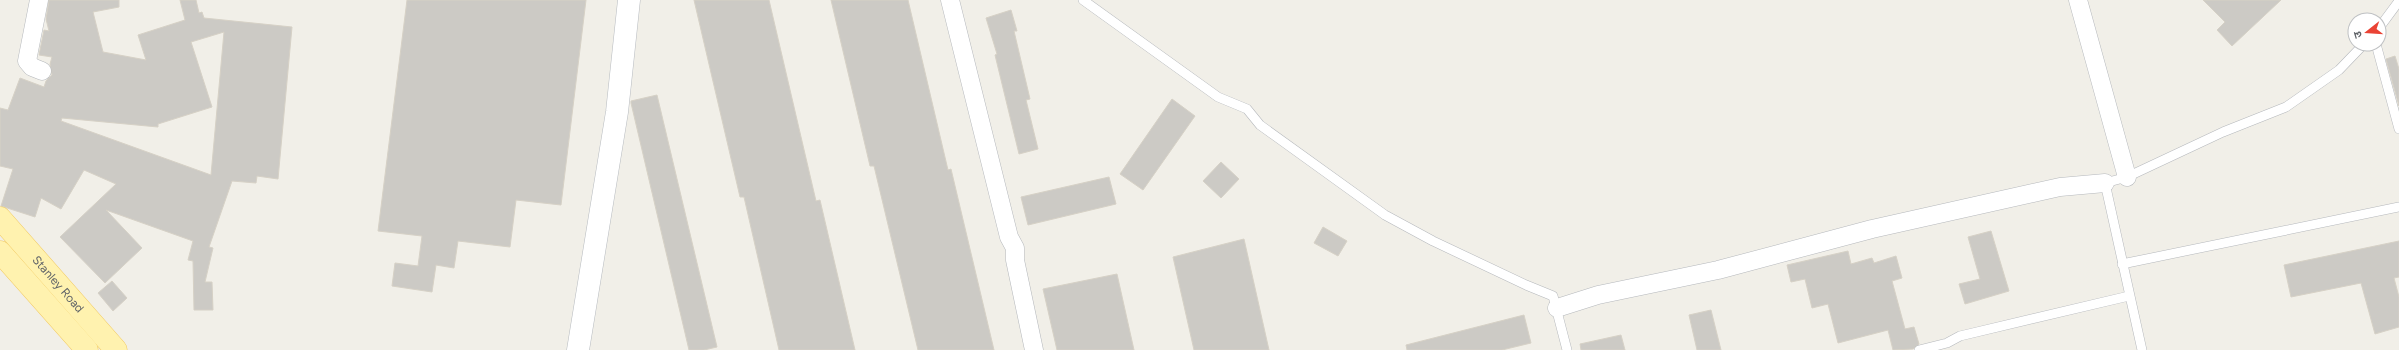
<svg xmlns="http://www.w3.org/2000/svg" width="2399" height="350" font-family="Figtree,'Noto Sans Devanagari',sans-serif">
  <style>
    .building { fill: #cccac5; stroke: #d6d1c6; fill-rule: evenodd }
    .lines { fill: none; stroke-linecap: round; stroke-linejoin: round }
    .lane-casing { stroke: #b5b8bc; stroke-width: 10 }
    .street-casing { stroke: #b5b8bc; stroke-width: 19 }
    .secondary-casing { stroke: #b6babf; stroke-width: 23 }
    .primary-casing { stroke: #f2c960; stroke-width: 23 }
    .lane { stroke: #fff; stroke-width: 9 }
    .street { stroke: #fff; stroke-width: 18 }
    .secondary { stroke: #fff; stroke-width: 22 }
    .primary { stroke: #fff2af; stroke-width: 22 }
    .labels { text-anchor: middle; stroke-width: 3.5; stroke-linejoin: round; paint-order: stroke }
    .street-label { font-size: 12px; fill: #5f6368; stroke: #fff }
  </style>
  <rect width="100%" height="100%" fill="#f1efe8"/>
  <g class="building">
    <path d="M49,0H119V7L93,12L103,52L146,60L138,35L185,20L180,0H196L199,13L202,12L204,18L292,27L278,179L257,176L256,183L232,181L209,247L213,248L205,282H212L213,310H194L193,261L188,260L193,241L106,210L142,248L105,283L60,237L116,184L84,170L61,209L41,198L35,217L1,206L13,169L0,166V108L8,110L20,78L44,87L46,81L52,75L50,64L52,57L39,55L44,30L49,31L46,19ZM224,32L211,175L61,121L62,118L158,127V124L212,107L191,42Z"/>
    <path d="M407,0H586L561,205L516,200L510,247L458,241L454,268L436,265L432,292L392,286L395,263L418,266L422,236L378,231Z"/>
    <path d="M694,0H769L816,201L820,200L855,350H779L744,197H740Z"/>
    <path d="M831,0H908L948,170L951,169L994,350H918L874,166H870Z"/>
    <path d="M2203,0H2281L2232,46L2217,30L2225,22Z"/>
    <path d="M1011,10L1017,31H1014L1030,99L1026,100L1038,149L1019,154L995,55L997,54L986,18Z"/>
    <path d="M2395,56L2399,69V106L2386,59Z"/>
    <path d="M657,95L717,347L704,350H689L631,103V101Z"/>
    <path d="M1172,99L1195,116L1143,190L1120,174Z"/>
    <path d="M1221,162L1239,179L1221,198L1203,181Z"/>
    <path d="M1109,177L1116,204L1028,225L1021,197Z"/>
    <path d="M1323,227L1347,241L1338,256L1314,243Z"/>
    <path d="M1991,231L2009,291L1965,304L1959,284L1980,279L1968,237Z"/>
    <path d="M1244,239L1269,350H1194L1173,257Z"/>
    <path d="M2399,241V277L2394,278L2399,297V327L2375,334L2361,283L2291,297L2284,265Z"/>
    <path d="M1848,251L1851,264L1872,258L1874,263L1896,256L1902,278L1892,281L1905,329L1914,327L1919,344L1913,349L1893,350L1888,330L1838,343L1828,304L1812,308L1805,279L1791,282L1787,265Z"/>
    <path d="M1117,274L1134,350H1057L1043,289Z"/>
    <path d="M112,281L127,298L113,311L98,293Z"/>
    <path d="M1711,310L1721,350H1697L1689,315Z"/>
    <path d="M1524,315L1531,343L1502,350H1407L1406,345Z"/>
    <path d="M1621,335L1625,350H1581L1580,344Z"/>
  </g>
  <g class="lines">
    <defs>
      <g id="lane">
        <path d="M1083,0L1218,97L1247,109L1260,125L1385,215L1433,241L1526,285L1553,296L1567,350"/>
        <path d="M2379,28L2399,1"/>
        <path d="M2376,44L2399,129"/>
        <path d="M2122,264L2399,207"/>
        <path d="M1919,350L1947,343L1960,336L2129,296"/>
        <path d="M2142,350L2105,183L2127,177L2223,132L2286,107L2339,70L2364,44"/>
      </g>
      <g id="street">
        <path d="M39,0L27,61L32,67L42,71"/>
        <path d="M950,0L1009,237L1015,248V260L1034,350"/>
        <path d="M2078,0L2127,177"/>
        <path d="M1557,308L1598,295L1718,270L1872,229L2060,187L2105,183"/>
      </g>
      <path id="secondary" d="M578,350L617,112L629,0"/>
      <g id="primary">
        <path id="s1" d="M0,218L116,350"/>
        <path d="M0,252L87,350"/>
      </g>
    </defs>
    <use href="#lane" class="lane-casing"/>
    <use href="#street" class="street-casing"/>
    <use href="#secondary" class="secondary-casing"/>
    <use href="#primary" class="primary-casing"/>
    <use href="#lane" class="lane"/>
    <use href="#street" class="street"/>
    <use href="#secondary" class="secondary"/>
    <use href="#primary" class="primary"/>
  </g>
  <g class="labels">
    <g class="street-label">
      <text dy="4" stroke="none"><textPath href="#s1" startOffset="88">Stanley Road</textPath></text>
    </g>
  </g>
  <g transform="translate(2367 32) rotate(253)"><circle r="19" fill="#ffffff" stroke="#bfc1c3"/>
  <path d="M0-3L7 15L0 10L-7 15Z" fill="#ea4335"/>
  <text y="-6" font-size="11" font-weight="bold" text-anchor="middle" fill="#5f6368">उ</text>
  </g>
</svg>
